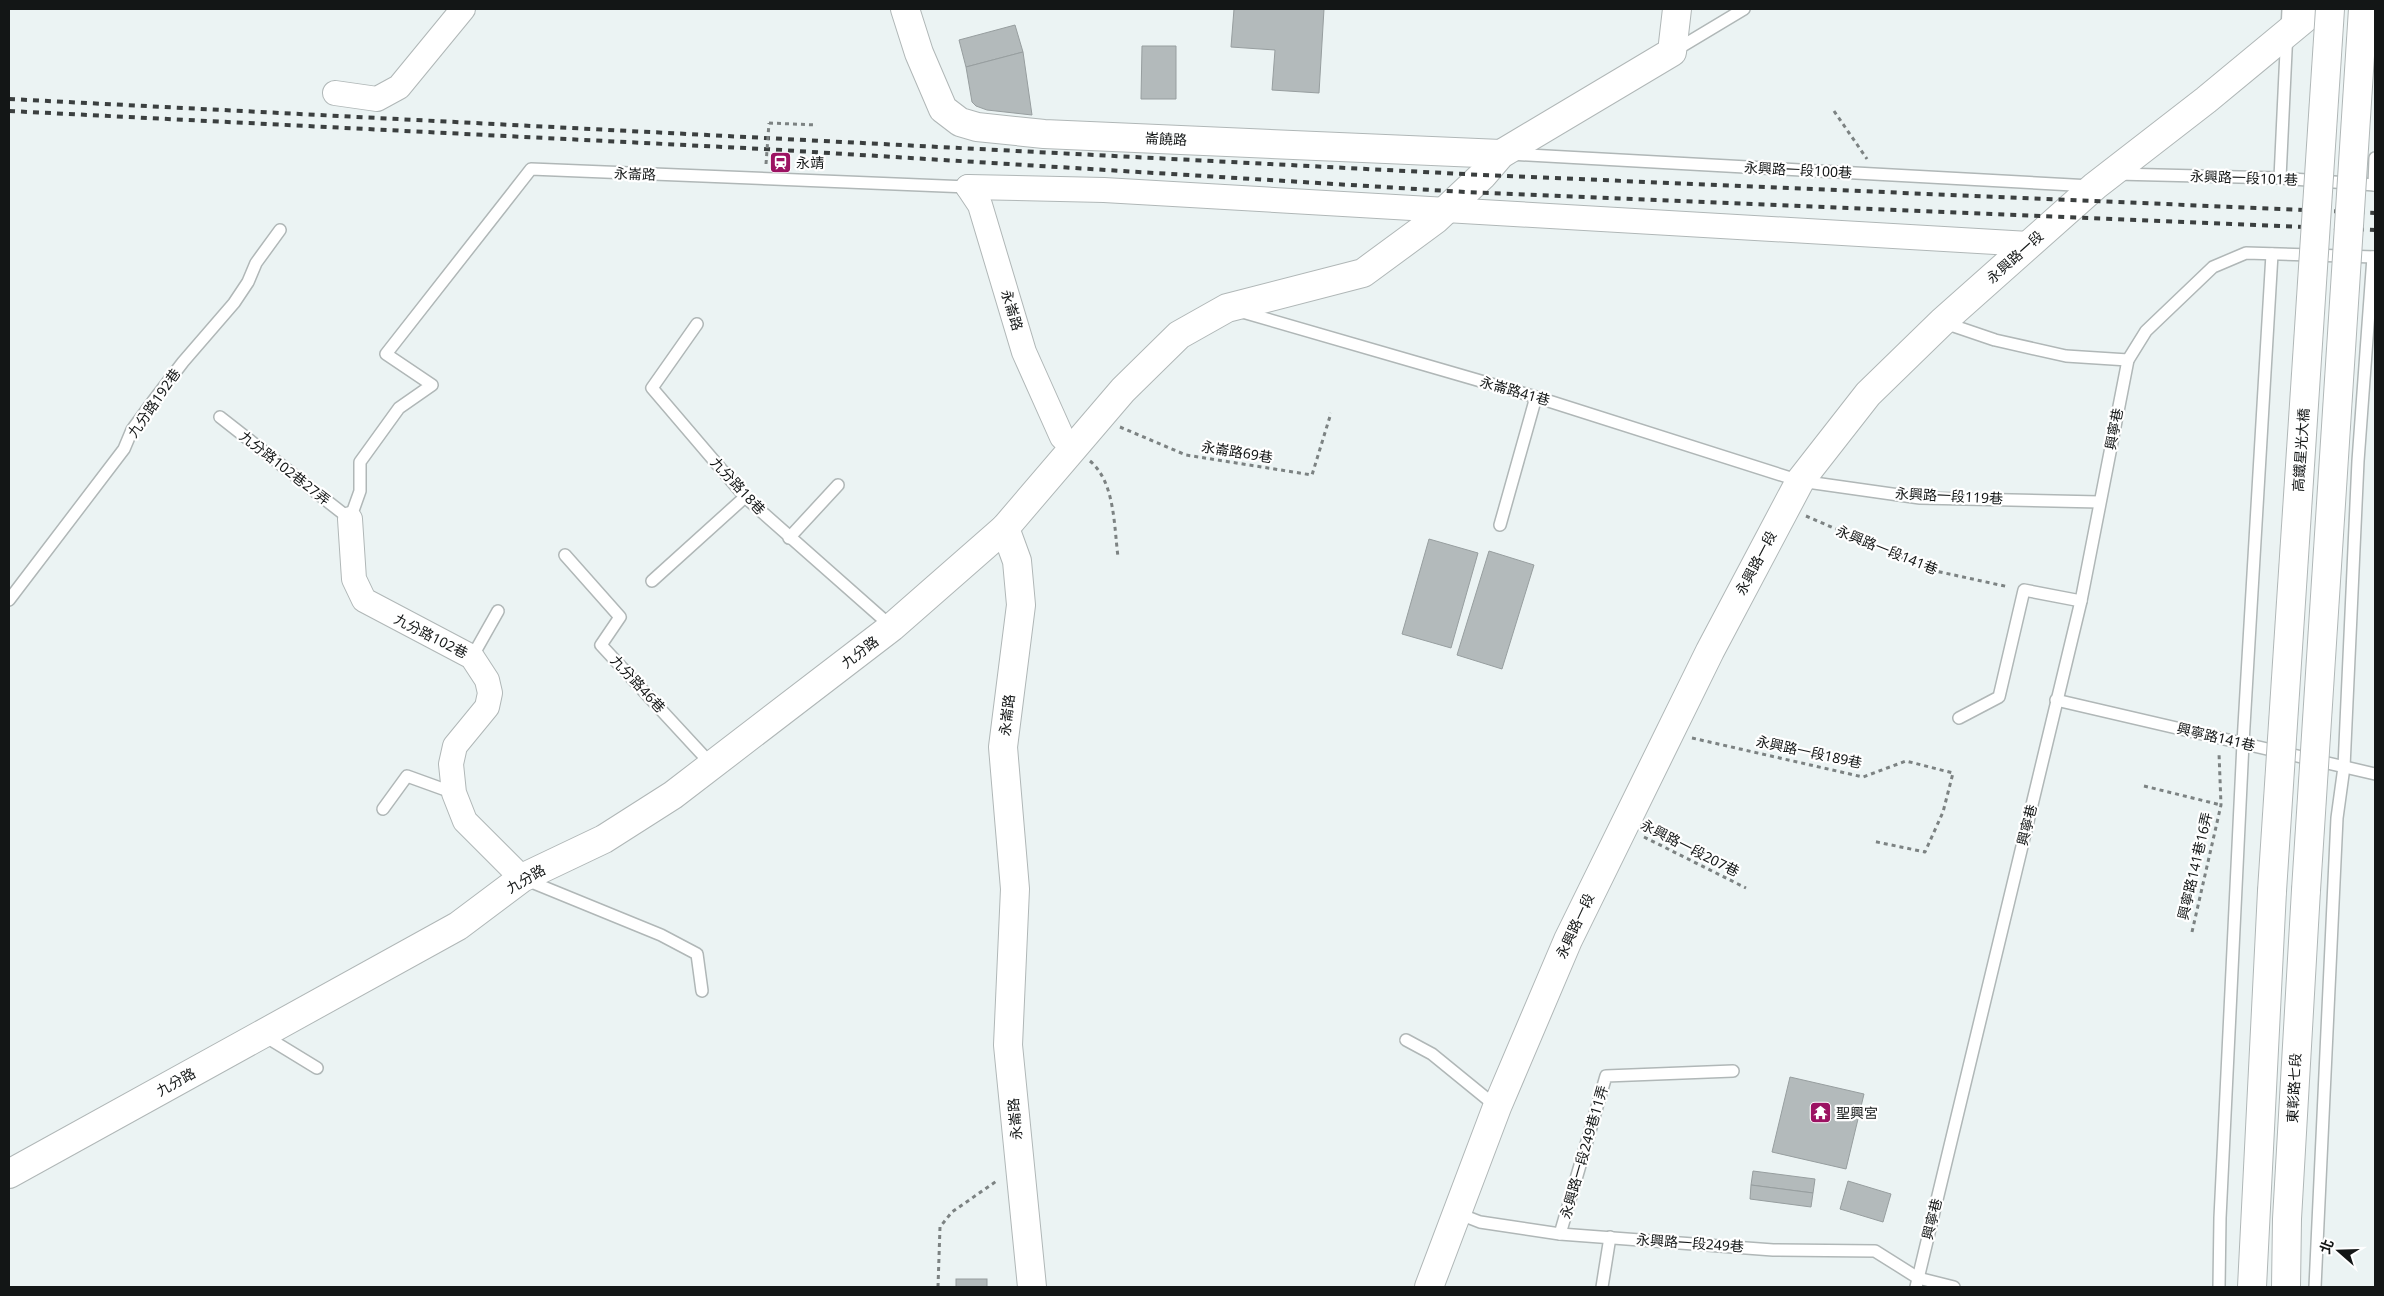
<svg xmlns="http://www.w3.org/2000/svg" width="2384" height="1296" font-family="'Noto Sans','Noto Sans TC',sans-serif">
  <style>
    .building { fill: #b3babb; stroke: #979e9f }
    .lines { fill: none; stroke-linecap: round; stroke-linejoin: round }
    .service-casing { stroke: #b0b7b7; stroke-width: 14 }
    .minor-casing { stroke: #b0b7b7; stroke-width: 26 }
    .tertiary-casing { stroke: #b0b7b7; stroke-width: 30 }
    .path { stroke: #7c8282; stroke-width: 3; stroke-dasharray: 4 4; stroke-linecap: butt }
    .service { stroke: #fff; stroke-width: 11 }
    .minor { stroke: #fff; stroke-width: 24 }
    .tertiary { stroke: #fff; stroke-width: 28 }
    .rail { stroke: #3b3f3f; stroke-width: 4; stroke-dasharray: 6 6; stroke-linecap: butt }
    .tertiary-bridge-casing { stroke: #b0b7b7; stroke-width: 30; stroke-linecap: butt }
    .path-bridge { stroke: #7c8282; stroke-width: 3; stroke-dasharray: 4 4; stroke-linecap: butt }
    .tertiary-bridge { stroke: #fff; stroke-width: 28 }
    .labels { text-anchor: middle; stroke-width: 4.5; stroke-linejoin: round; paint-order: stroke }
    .street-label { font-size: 14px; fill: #131616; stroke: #fff }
    .poi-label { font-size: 14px; fill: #131616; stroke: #fff; text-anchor: start }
  </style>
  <rect width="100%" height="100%" fill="#ebf3f3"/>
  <g class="building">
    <path d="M1234,9H1324L1319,93L1272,90L1275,50L1231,47Z"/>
    <path d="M1015,25L1023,52L966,67L959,40Z"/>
    <path d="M1142,46H1176V99H1141Z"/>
    <path d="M1023,52L1032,115L987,110L976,106L972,102L966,67Z"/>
    <path d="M1429,539L1478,553L1451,648L1402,634Z"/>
    <path d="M1489,551L1534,565L1502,669L1457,655Z"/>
    <path d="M1790,1077L1864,1094L1846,1169L1772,1152Z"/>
    <path d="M1753,1171L1815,1179L1813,1193L1751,1185Z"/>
    <path d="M1848,1181L1891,1194L1883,1222L1840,1209Z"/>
    <path d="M1751,1185L1813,1193L1811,1207L1750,1199Z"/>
    <rect x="956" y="1279" width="31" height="8"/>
  </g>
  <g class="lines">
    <defs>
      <g id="service">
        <path d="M1674,51L1744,9"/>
        <path d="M1510,154L2091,186"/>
        <path d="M2117,174L2280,178L2375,185"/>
        <path d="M2280,178L2288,9"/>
        <path d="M2374,185L2375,158"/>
        <path d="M1239,311L1536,397L1800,481L1920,498L2099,502"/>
        <path d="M1942,322L1995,340L2066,356L2128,360"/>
        <path d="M697,324L652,388L745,497L892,627"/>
        <path d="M220,417L350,519L360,491V462L399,408L432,385L386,354L531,169L968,187"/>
        <path d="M1500,525L1536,397"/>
        <path d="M789,538L838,485"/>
        <path d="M565,555L620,617L601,645L712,765"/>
        <path d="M652,581L745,497"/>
        <path d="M9,600L124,449L132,430L154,400L183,362L234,303L248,282L256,263L280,230"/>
        <path d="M472,657L498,611"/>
        <path d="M2056,700L2375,774"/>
        <path d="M1959,718L1999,697L2024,590L2081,601"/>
        <path d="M383,809L407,776L454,793"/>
        <path d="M524,879L661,935L697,954L702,991"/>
        <path d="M263,1035L317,1068"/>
        <path d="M1406,1040L1432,1054L1497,1107"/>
        <path d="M1457,1213L1480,1222L1560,1234L1773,1250L1875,1251L1918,1278L1954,1287"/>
        <path d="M1560,1234L1606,1076L1733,1071"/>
        <path d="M1602,1287L1610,1237"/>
        <path d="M1916,1287L2081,601L2128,360L2146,331L2213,267L2246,253L2375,257"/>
        <path d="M2219,1287L2220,1218L2243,743L2272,254"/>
        <path d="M2315,1287L2337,818L2344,767L2358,461L2373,257"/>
      </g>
      <g id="minor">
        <path d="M335,93L377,99L399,87L463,9"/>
        <path d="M968,187L1104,190L2029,244"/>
        <path d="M968,187L980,205L1024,352L1062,437L1075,448"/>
        <path d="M350,519L354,579L364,600L472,657L487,680L490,693L487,707L455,746L451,764L454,793L465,821L522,878"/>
      </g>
      <g id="tertiary">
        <path d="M905,9L919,53L943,109L960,122L977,127L1044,134L1501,154"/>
        <path d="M1005,528L1017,561L1021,605L1003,747L1015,889L1008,1045L1032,1287"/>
        <path d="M9,1174L458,926L522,878L604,839L673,795L892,627L1005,528L1123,390L1179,335L1227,308L1363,273L1435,220L1483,175L1501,154L1672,52L1677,9"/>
        <path d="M1429,1287L1497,1107L1568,940L1710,651L1800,481L1868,394L1942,322L2095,186L2206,100L2316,9"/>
        <path d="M2252,1287L2272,891"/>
        <path d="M2286,1287L2287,1219L2306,890"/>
      </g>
    </defs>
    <use href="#service" class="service-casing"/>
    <use href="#minor" class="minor-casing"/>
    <use href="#tertiary" class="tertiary-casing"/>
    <g class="path">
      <path d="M1834,111L1867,159"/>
      <path d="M769,123L817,125"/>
      <path d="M1120,427L1186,455L1312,475L1331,413"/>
      <path d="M1090,461C1115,482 1114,526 1118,557"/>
      <path d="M1806,516L1931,570L2009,587"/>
      <path d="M1692,738L1863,777L1906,761L1953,773L1943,812L1925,852L1872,841"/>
      <path d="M2144,786L2221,805"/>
      <path d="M1644,837L1746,888"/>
      <path d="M2192,932L2221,805L2219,753"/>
      <path d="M938,1287L940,1227L952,1212L998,1180"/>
    </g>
    <use href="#service" class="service"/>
    <use href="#minor" class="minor"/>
    <use href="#tertiary" class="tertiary"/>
    <g class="rail">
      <path d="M9,99L1483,175L2375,213"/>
      <path d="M9,111L764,149L1465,192L2375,230"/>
    </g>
    <defs>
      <g id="tertiary-bridge">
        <path d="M2306,890L2363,9"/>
        <path d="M2272,891L2330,9"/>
      </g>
    </defs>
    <use href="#tertiary-bridge" class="tertiary-bridge-casing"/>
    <path class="path-bridge" d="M766,164L769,123"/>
    <use href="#tertiary-bridge" class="tertiary-bridge"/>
  </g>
  <defs>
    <symbol id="station-square" viewBox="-11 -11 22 22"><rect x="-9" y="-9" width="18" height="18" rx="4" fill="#9c1262" stroke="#fff"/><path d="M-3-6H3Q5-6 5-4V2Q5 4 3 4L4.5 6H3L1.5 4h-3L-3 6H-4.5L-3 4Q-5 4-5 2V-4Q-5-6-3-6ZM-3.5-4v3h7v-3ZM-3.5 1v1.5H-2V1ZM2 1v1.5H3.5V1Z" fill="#fff"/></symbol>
    <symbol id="temple-square" viewBox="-11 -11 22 22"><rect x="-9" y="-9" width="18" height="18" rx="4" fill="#9c1262" stroke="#fff"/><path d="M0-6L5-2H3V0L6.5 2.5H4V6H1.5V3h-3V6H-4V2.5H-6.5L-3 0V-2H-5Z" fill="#fff"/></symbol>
  </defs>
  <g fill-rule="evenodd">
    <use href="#station-square" x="768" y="150" width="25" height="25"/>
    <use href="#temple-square" x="1808" y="1100" width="25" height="25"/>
  </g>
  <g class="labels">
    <g class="street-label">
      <text transform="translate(1166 139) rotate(3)" y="5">崙饒路</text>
      <text transform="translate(1798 170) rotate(3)" y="5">永興路一段100巷</text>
      <text transform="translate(635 174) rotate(2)" y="5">永崙路</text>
      <text transform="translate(2244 178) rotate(2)" y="5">永興路一段101巷</text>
      <text transform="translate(2015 257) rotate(-42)" y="5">永興路一段</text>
      <text transform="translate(1012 310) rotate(73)" y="5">永崙路</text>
      <text transform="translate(1515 391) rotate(16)" y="5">永崙路41巷</text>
      <text transform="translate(154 403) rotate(-55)" y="5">九分路192巷</text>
      <text transform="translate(2114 429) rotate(-79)" y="5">興寧巷</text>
      <text transform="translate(2301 450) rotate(-86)" y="5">高鐵星光大橋</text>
      <text transform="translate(1237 452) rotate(9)" y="5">永崙路69巷</text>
      <text transform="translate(285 468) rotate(38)" y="5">九分路102巷27弄</text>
      <text transform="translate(738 486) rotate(47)" y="5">九分路18巷</text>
      <text transform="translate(1949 496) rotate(3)" y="5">永興路一段119巷</text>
      <text transform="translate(1887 550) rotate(22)" y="5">永興路一段141巷</text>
      <text transform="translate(1756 563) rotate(-62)" y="5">永興路一段</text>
      <text transform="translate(431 636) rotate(27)" y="5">九分路102巷</text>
      <text transform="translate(860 652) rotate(-37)" y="5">九分路</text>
      <text transform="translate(638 684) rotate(47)" y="5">九分路46巷</text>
      <text transform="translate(1007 715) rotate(-83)" y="5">永崙路</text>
      <text transform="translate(2216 737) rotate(13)" y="5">興寧路141巷</text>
      <text transform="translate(1809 752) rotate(12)" y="5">永興路一段189巷</text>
      <text transform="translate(2027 825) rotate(-76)" y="5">興寧巷</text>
      <text transform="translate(1690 848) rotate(27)" y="5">永興路一段207巷</text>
      <text transform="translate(2195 866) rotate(-77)" y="5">興寧路141巷16弄</text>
      <text transform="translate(526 879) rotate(-30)" y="5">九分路</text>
      <text transform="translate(1575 926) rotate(-65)" y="5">永興路一段</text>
      <text transform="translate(176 1082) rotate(-29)" y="5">九分路</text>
      <text transform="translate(2294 1088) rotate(-87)" y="5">東彰路七段</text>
      <text transform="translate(1015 1119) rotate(-95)" y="5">永崙路</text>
      <text transform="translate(1584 1152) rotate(-74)" y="5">永興路一段249巷11弄</text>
      <text transform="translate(1932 1219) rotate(-76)" y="5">興寧巷</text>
      <text transform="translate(1690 1243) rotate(4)" y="5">永興路一段249巷</text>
    </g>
    <g class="poi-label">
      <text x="796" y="168">永靖</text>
      <text x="1836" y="1118">聖興宮</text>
    </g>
  </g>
  <rect width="2384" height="1296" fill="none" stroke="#131616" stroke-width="20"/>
  <g transform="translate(2339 1251) rotate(290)" stroke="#ffffff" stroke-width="4" paint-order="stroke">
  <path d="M0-4L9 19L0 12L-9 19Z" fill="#131616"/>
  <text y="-8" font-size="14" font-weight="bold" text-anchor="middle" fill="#131616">北</text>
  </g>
</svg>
